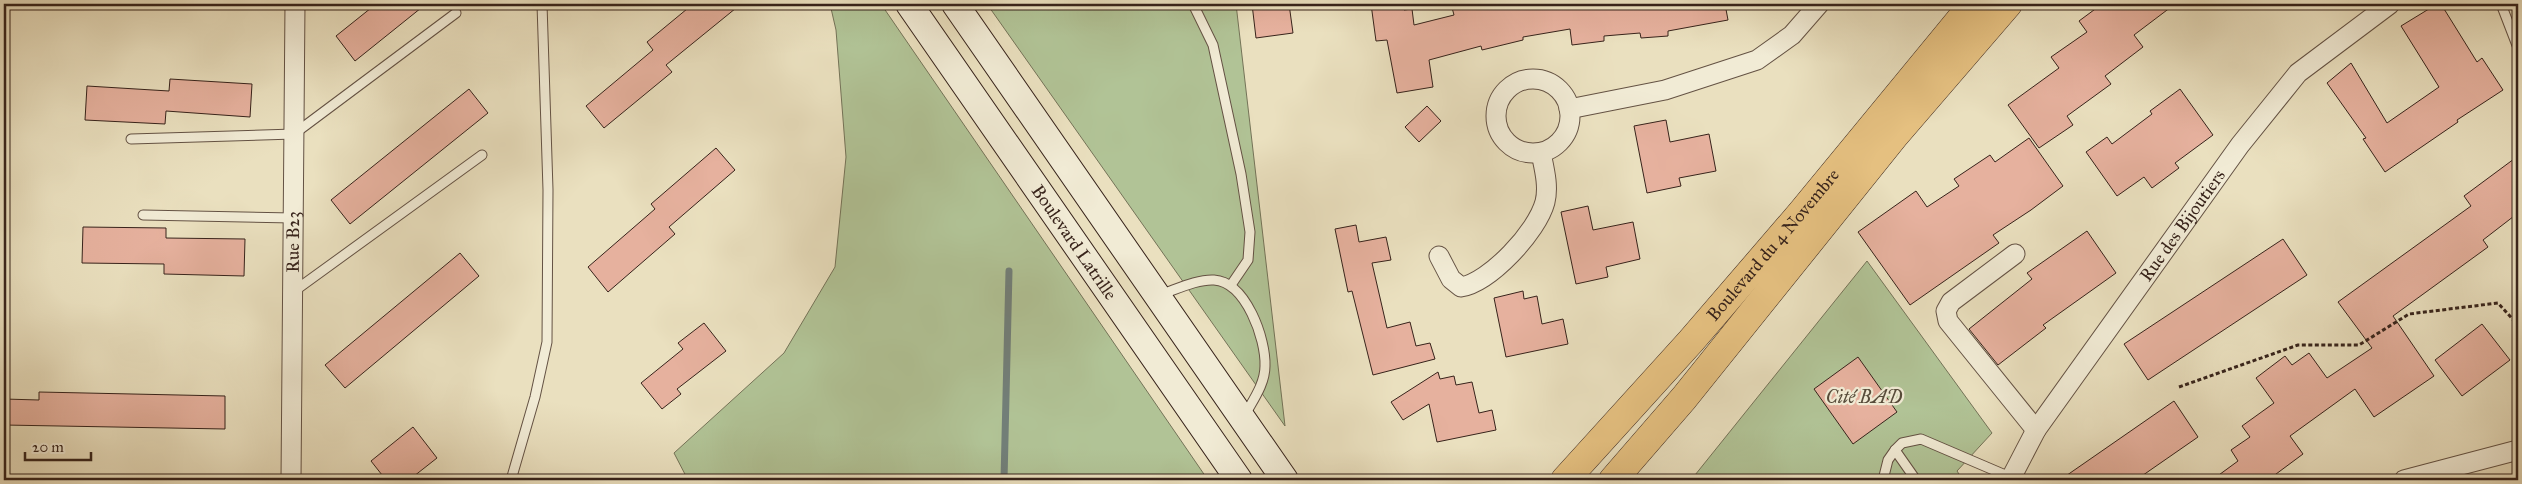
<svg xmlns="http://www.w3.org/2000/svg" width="2522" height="484" font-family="'IM FELL Great Primer',serif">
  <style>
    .green { fill: #b1c396; stroke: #747358 }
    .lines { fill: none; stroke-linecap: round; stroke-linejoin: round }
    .stream { stroke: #727f79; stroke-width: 7 }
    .building { fill: #e6b19e; stroke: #37231b }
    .service-casing { stroke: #645244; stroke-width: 11 }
    .minor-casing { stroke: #645244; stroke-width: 21 }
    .secondary-casing { stroke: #37231b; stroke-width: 28 }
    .primary-casing { stroke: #37231b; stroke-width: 29 }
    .path { stroke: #37231b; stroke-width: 3; stroke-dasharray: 4 2.5; stroke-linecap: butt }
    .service { stroke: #f1ebd5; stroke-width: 9 }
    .minor { stroke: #f1ebd5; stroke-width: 19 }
    .secondary { stroke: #f1ebd5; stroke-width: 26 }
    .primary { stroke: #e5c080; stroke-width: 28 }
    .labels { text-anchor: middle; stroke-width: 4.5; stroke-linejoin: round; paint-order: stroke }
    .street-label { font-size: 18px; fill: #37231b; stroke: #f1ebd5 }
    .park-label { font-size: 18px; font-style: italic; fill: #564b3a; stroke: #f1ebd5 }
  </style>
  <rect width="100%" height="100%" fill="#eae0bf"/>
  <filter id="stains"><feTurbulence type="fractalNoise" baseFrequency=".004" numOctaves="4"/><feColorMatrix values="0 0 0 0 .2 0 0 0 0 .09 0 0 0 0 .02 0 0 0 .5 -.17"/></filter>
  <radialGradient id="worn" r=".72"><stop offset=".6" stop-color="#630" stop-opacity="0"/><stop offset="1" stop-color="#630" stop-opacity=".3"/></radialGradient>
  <g class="green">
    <path d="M830,4H881L1208,480H688L674,453L784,353L835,267L846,157L836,30Z"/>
    <path d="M987,4H1236L1285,426Z"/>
    <path d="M1867,261L1992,433L1957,471L1963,480H1691Z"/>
  </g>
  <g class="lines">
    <path class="stream" d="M1004,480L1009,271"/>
  </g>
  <g class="building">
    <path d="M376,4H426L355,61L336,36Z"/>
    <path d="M693,4H741L666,65L672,72L604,128L586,106L653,50L647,42Z"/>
    <path d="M1252,4H1289L1293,33L1256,38Z"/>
    <path d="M1371,4H1403L1404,10L1412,9L1414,25L1454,15L1451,4H1725L1728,20L1668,31V36L1641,38L1640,33L1604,36V41L1572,45L1570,29L1523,37V40L1482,50L1481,46L1429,60L1433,87L1397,93L1387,40L1376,41Z"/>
    <path d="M2102,4H2175L2134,35L2143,47L2105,76L2111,84L2067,116L2073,125L2039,148L2008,105L2059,68L2051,57L2087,32L2079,21Z"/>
    <path d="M2437,4H2441L2477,62L2482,58L2503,90L2457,120L2458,122L2385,172L2363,139L2366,138L2327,83L2351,63L2387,123L2439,87L2401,26Z"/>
    <path d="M170,79L252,84L250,117L166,111L165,124L85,120L87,86L169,91Z"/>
    <path d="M469,89L488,113L350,224L331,200Z"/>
    <path d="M2180,89L2213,135L2175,163L2179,168L2152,188L2144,177L2117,196L2086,152L2107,137L2112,144L2152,114L2150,111Z"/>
    <path d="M1427,106L1441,121L1419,142L1405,127Z"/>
    <path d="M1666,120L1670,142L1709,134L1716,171L1679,178L1681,186L1647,193L1634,126Z"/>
    <path d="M2029,138L2063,186L2031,210L1993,235L1999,243L1910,305L1858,232L1916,191L1927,207L1959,186L1954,179L1990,155L1995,162Z"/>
    <path d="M716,148L735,170L669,227L675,234L608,292L588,267L655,209L651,204Z"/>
    <path d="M2518,156V213L2483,240L2488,247L2393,316L2434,376L2374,417L2355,389L2290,436L2303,454L2268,480H2212L2238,461L2231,450L2250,437L2242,426L2274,403L2256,378L2285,356L2292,365L2309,353L2327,378L2372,348L2338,302L2471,206L2464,196Z"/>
    <path d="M1588,206L1593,230L1633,222L1640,259L1606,267L1608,277L1576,284L1561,212Z"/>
    <path d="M1356,225L1359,242L1386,237L1391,260L1372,263L1387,328L1410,322L1416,346L1430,343L1435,359L1373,375L1352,291L1348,292L1335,229Z"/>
    <path d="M83,227L166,228V238L245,239L244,276L164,274V264L82,263Z"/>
    <path d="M2087,231L2116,273L2043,325L2046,328L1998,365L1969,329L2032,279L2027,273Z"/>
    <path d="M2283,239L2307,275L2148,380L2124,344Z"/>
    <path d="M460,253L479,276L345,388L325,365Z"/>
    <path d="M1523,291L1524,299L1537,296L1542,324L1563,319L1568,344L1506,357L1494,298Z"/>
    <path d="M704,323L726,351L677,389L681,394L662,409L641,383L683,349L678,343Z"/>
    <path d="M2482,324L2510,360L2462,396L2435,360Z"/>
    <path d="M1858,357L1897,412L1853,444L1814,389Z"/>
    <path d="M1438,372L1440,379L1454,376L1456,385L1472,382L1479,413L1492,410L1496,430L1437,442L1429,404L1403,420L1391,402Z"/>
    <path d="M39,392L225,396V429L4,425V399L39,400Z"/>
    <path d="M2174,401L2198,437L2136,480H2060Z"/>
    <path d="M413,427L437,458L409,480H386L371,461Z"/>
  </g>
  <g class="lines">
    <defs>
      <g id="service">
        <path d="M1193,4L1213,45L1241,174L1250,232L1248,260L1231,285"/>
        <path d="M2501,4L2518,48"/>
        <path d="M131,139L294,134L456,13"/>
        <path d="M143,215L293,218"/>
        <path d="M293,292L482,155"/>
        <path d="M1159,295C1175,290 1197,279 1214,280C1246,282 1266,339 1265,366C1265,384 1253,400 1245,415"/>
        <path d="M1895,450L1916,480"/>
        <path d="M511,480L535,397L547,342L548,190L542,4"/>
        <path d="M1883,480L1888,460L1895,450L1902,443L1921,439L2010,477"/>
      </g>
      <g id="minor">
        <circle cx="1533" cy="116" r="37"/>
        <path d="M1569,109L1665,90L1757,60L1792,35L1819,4"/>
        <path d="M2015,254L1951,302L1946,311L1948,321L2036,430"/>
        <path d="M1439,256L1451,279L1461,287C1490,282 1537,232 1545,202C1549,186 1544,168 1541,153"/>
        <path id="s1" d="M291,480L295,4"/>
        <path id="s2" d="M2010,480L2036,430L2240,145L2298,73L2390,4"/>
        <path d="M2404,480L2518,450"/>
      </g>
      <g id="secondary">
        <path id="s3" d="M909,4L1239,480"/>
        <path d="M955,4L1285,480"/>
      </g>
      <g id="primary">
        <path id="s4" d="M1565,480L1691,341L1802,212L1973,4"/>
        <path d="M1613,480L1684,398L1896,134L2008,4"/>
      </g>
    </defs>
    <use href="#service" class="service-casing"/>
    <use href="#minor" class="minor-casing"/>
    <use href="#secondary" class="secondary-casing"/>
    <use href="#primary" class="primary-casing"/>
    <path class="path" d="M2179,387L2298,345H2359L2409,314L2498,303L2518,325"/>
    <use href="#service" class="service"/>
    <use href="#minor" class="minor"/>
    <use href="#secondary" class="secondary"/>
    <use href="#primary" class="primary"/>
  </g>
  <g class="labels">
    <g class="street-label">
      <text dy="6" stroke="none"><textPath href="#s2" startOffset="308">Rue des Bijoutiers</textPath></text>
      <text dy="6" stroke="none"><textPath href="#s1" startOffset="238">Rue B23</textPath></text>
      <text dy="6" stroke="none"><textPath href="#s3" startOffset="290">Boulevard Latrille</textPath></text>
      <text dy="6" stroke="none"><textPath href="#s4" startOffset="314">Boulevard du 4 Novembre</textPath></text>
    </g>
    <g class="park-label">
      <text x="1864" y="403">Cité BAD</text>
    </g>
  </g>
  <rect width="2522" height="484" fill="none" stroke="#eae0bf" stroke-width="20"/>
  <rect x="5" y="5" width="2512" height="474" fill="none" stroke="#37231b" stroke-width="2.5"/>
  <rect x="10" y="10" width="2502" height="464" fill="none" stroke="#37231b"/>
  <path d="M25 452v8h66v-8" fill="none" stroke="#37231b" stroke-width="2.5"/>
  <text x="32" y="452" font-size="15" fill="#37231b" stroke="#f1ebd5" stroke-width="4" paint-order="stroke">20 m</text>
  <rect width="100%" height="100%" filter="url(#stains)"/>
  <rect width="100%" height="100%" fill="url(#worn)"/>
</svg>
